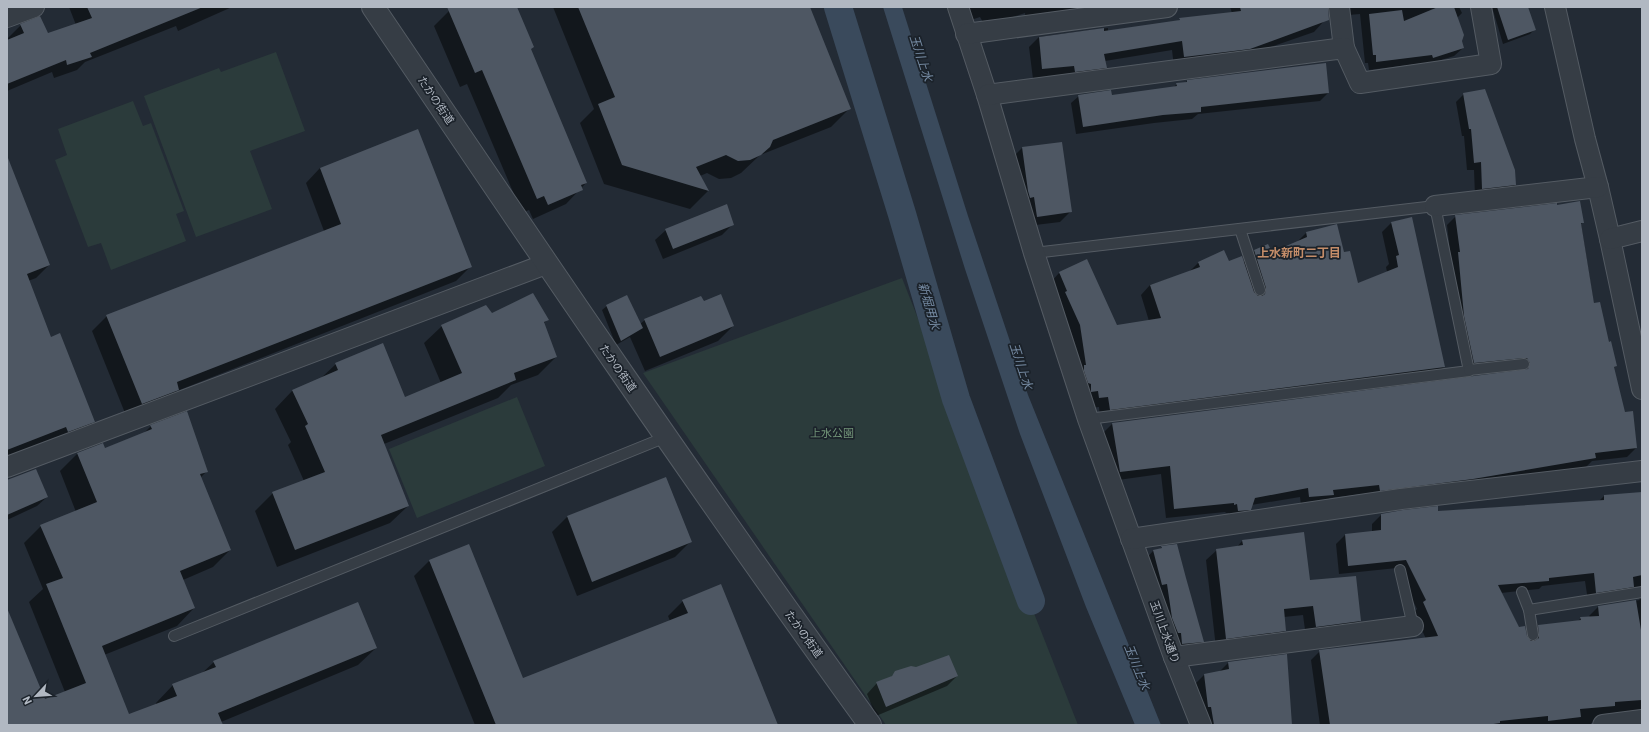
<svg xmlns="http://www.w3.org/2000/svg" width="1649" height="732" font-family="Barlow,'Noto Sans JP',sans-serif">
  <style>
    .green { fill: #2b3b3b }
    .water { fill: #3a4a5c }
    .shadow { fill: #0007; fill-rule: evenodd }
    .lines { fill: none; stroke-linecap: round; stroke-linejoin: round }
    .canal { stroke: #3a4a5c; stroke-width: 28 }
    .building { fill: #4e5763 }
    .service-casing { stroke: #545b63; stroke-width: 12 }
    .minor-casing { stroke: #545b63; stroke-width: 22 }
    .tertiary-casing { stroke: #545b63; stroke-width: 24 }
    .service { stroke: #363d45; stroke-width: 10 }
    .minor { stroke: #363d45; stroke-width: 20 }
    .tertiary { stroke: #363d45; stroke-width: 22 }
    .labels { text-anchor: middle; stroke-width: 3.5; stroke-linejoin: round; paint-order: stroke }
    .street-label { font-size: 11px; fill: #b1b8c2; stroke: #1b222a }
    .park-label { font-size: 11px; fill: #729579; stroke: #1b222a }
    .water-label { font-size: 12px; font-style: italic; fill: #758aa2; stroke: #1b222a }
    .neighbourhood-label { font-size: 12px; font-weight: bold; fill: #c48d69; stroke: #1b222a }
  </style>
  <rect width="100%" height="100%" fill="#232b35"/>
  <g class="green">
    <path d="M276,52L305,131L250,151L272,209L196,237L144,96L219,68L221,72Z"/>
    <path d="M133,101L143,126L151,123L184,211L176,214L186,241L111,270L101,243L88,247L55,160L67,155L58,129Z"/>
    <path d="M902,278L1078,725H886L643,373Z"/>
    <path d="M517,397L545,466L417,518L389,449Z"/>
  </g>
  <path class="water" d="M883,7H902L968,216L1028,395L1161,725H1135L1086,607L1020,434L965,269Z"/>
  <g class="shadow">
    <path d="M69,7H232L178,31L176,26L85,62L77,70L54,78L52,72L7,91V39L21,25L48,35L76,25Z"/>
    <path d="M458,7H516L530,50L586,183L566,204L533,219L529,210L522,213L467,84L460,87L434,26L449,11Z"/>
    <path d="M553,7H809L850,108L831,127L760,155L741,173L731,178L719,179L707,173L700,176L708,191L690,209L604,184L580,123L594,109Z"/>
    <path d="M955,7H1098L1026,23L1025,13L985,26L980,17L962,23Z"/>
    <path d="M1230,7H1319L1324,21L1314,32L1239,58L1174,67L1172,50L1105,61L1106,67L1096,77L1033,79L1029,47L1039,37L1108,28V32L1178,21L1180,19L1232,13Z"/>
    <path d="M1347,7H1459L1462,13L1457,18L1463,48L1454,56L1425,65L1424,63L1369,70L1368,63H1365L1360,14L1348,15Z"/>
    <path d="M1492,7H1521L1535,29L1530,34L1503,44Z"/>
    <path d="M1187,81L1328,93L1320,101L1198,114L1192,119L1154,123L1076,134L1071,103L1079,96L1111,97L1173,88L1177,84L1185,83Z"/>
    <path d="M1464,94L1515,185L1508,192L1475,196L1474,170H1467L1464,136H1462L1456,102Z"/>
    <path d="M1061,143L1071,211L1060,222L1027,226L1012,158L1022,148Z"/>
    <path d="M7,157L49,265L36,278L28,281L50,338L94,421L80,435L7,457Z"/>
    <path d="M320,168L471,266L456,281L177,391L163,405L127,418L92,331L107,316L324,231L306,183Z"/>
    <path d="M1456,216L1583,222L1581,224L1594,305L1616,366L1613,368L1624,413L1636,448L1627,457L1592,461L1586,467L1464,488L1371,493L1330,498L1324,504L1301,506L1300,497L1251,505L1250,509L1241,518L1230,520L1229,513H1226L1225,512L1166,518L1161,474L1111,481L1103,433L1112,424L1521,371L1518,367L1465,371L1449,262L1451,260L1447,225Z"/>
    <path d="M1411,218L1444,367L1434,377L1100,419L1099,407L1089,408L1050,283L1059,273L1116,326L1149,321L1141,295L1150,285L1189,272L1198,263L1224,252L1228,263H1243L1254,251L1271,253L1297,242L1306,233L1336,226L1343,254L1357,284L1387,272L1386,267L1389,264L1382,232L1392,222Z"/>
    <path d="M733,224L722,235L663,259L655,240L666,230Z"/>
    <path d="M607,306L640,324L645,320L733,326L718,341L645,371L630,337L616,345L602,310Z"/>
    <path d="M492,314L547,320L543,324L556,357L538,375L511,385L498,398L384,444L408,506L390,523L277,567L255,511L273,493L304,481L288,445L291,442L275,409L292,391L320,379L336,364L405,398L441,383L424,343L442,326Z"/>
    <path d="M151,426L207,471L200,478L230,550L213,567L183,580L194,608L177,626L104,655L128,716L156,705V703L173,685L201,674L214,662L376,648L358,665L221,722L222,725H7V609L44,700L65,692L29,602L43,589L24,543L41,526L76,512L60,471L77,454L103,444L104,449L144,433Z"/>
    <path d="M665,478L690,542L675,557L577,596L552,532L567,517Z"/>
    <path d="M7,482L47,497L37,506L7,520Z"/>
    <path d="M1642,493V710L1605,714L1598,722L1591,723V725H1320L1311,660L1320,651L1426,639L1414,612L1417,609L1397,568L1339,574L1336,544L1345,535L1372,532V524L1381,515L1599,501L1604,496ZM1585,581L1588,601L1636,595L1640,600L1598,607L1589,616L1590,617L1581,618L1578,621L1538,626L1529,635L1530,642L1518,628L1501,593L1539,589L1542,586Z"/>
    <path d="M1242,541L1309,581L1360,621L1349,631L1306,637L1303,615L1284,617L1285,631L1275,641L1216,648L1206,560L1217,550L1237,547Z"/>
    <path d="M1162,547L1203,641L1192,651L1172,654L1143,562L1153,551L1159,550Z"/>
    <path d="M429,561L523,679L670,621L668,616L683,601L777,725H475L414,576Z"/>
    <path d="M1229,662L1291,725H1203L1195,684L1204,675L1219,672Z"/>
    <path d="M896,672L957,676L947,686L876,716L867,694L877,683L891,677Z"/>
  </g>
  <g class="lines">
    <path class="canal" d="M838,7L902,214L956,399L1031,601"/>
  </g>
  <g class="building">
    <path d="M87,7H203L90,53L92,57L67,65L66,60L7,84V40L24,33L20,24L40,16L48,33L92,18Z"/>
    <path d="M447,7H517L534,47L531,49L587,183L581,185L583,190L548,205L544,196L537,199L482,70L475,73Z"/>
    <path d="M578,7H810L851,109L773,140L770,147L761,155L750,160L738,161L726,155L696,167L709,191L622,165L598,104L615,97Z"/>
    <path d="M1240,7H1328L1329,20L1250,49L1184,57L1182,41L1104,54L1107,68L1075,72L1074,66L1042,69L1039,37L1104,28V31L1180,20L1179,18L1241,11Z"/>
    <path d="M1438,7H1454L1464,35L1462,41L1464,48L1433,58L1432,55L1376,62V55H1373L1369,14L1402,10L1404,21Z"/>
    <path d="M1497,7H1528L1536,30L1508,40Z"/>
    <path d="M1326,63L1329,93L1201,107V112L1163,115L1083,127L1078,95L1111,90L1112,95L1177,86L1176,83L1187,82V80Z"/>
    <path d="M1485,89L1515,170L1516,185L1482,189L1481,162L1474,163L1471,129H1469L1463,93Z"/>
    <path d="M418,129L472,267L177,382L179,390L142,404L106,315L341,224L320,168Z"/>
    <path d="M1062,142L1072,212L1037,217L1034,197L1030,198L1028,191L1022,147Z"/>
    <path d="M7,158H8L50,265L27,274L51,337L60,333L95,422L68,432L66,427L7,450Z"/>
    <path d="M1580,201L1584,223H1581L1594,303L1600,302L1609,342L1611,341L1617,366L1614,367L1625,412L1633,411L1637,448L1595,453L1596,458L1473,479L1380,491L1379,485L1333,490L1334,495L1309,497L1308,488L1255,498L1251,510L1238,511L1237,504L1234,505V503L1174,509L1170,466L1120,472L1112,423L1528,369L1530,363L1527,358H1524L1474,363L1464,316L1458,252H1460L1455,215L1557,203V205Z"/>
    <path d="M727,204L734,225L673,249L665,229Z"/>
    <path d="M1412,217L1445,367L1110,410L1108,397L1099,398L1098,391L1091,392V384L1088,383L1084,371V365H1086L1080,325L1065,292L1067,291L1059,272L1087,259L1117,325L1161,318L1150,285L1200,267L1198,262L1224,250L1229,261L1242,256L1254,292L1258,296H1262L1265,294L1266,288L1254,250L1268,244L1272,252L1307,237L1306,232L1337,224L1344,252L1350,251L1358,283L1398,267L1396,256L1399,255L1391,222Z"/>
    <path d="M533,293L549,320L544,322L557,357L514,373L516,380L381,435L409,506L295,550L272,492L325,472L305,426L308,424L292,390L338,370L335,363L383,343L405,397L462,373L441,325L486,305L492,313Z"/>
    <path d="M721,294L734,326L660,357L644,319L701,296L704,301Z"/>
    <path d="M627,295L643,328L621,341L606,305Z"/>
    <path d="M187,411L208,472L200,474L231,550L180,571L195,608L102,646L129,714L177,696L172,684L216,667L213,661L358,602L377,648L218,713L223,725H7V608L45,699L86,683L46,584L63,578L40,525L97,502L77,453L103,443L105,448L152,429L150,425Z"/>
    <path d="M36,469L48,497L7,515V480Z"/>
    <path d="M666,477L692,542L592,582L567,516Z"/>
    <path d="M1642,492V575L1633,577L1634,587L1596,593L1594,573L1549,578V581L1498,585L1519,627L1525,626L1527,636L1531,641H1534L1539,638L1538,625L1581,620L1580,617L1599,616L1598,606L1636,600L1642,636V700L1615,702V706L1580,709L1581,717L1548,721V716L1500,721V723L1487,725H1330L1319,650L1438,636L1423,602L1426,600L1406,560L1348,566L1345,534L1381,530V514L1403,510L1438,506V511L1604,500V495Z"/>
    <path d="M1304,532L1310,580L1356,576L1361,621L1316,627L1313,606L1284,609L1286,631L1226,639L1216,549L1243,545L1242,540Z"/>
    <path d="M469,544L523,678L688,613L682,600L721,584L778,725H496L429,560Z"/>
    <path d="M1177,544L1186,578L1204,642L1182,644L1181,633H1178L1172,618L1167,584L1162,585L1153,550L1162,548L1161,546Z"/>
    <path d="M1287,654L1292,725H1214L1211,707H1208L1204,674L1229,669L1228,662Z"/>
    <path d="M949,655L958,676L886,707L876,682L892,676L895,671L911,666L916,667Z"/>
  </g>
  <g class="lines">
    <defs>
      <g id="service">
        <path d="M1240,229L1260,290"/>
        <path d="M1034,253L1435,206L1469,371L1088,419"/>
        <path d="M1469,370L1524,364"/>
        <path d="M1400,570L1413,626"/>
        <path d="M1522,592L1529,610L1533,635"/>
        <path d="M1529,610L1642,592"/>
        <path d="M174,636L666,437"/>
      </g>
      <g id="minor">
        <path d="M958,7L987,95L1034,253L1088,419L1174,657L1201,725"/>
        <path d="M1339,7L1344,48"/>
        <path d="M1555,7L1585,139L1598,187L1610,239L1642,389"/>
        <path d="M7,17L34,7"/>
        <path d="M966,34L1167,7"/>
        <path d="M987,95L1344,48L1360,83L1491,64L1481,7"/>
        <path d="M1435,206L1598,187"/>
        <path d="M1610,239L1642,231"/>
        <path d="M7,467L546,264"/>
        <path d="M1131,539L1401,499L1642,471"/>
        <path d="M1174,657L1413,626"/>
        <path d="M1603,725L1642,720"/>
      </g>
      <path id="tertiary" d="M373,7C536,248 699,489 870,725"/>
    </defs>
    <use href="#service" class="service-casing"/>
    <use href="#minor" class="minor-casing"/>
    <use href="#tertiary" class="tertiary-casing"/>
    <use href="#service" class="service"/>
    <use href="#minor" class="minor"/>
    <use href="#tertiary" class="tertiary"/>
  </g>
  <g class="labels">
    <g class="street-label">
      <text transform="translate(436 100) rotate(56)" y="4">たかの街道</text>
      <text transform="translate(618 368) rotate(55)" y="4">たかの街道</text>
      <text transform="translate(1165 632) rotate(70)" y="4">玉川上水通り</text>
      <text transform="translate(804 634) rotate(54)" y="4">たかの街道</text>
    </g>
    <g class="park-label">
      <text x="832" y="437">上水公園</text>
    </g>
    <g class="water-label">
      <text transform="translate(921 58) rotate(72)" y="4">玉川上水</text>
      <text transform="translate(929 306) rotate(74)" y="4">新堀用水</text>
      <text transform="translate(1021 366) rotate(72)" y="4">玉川上水</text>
      <text transform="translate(1137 667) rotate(68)" y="4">玉川上水</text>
    </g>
    <g class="neighbourhood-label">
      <text x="1299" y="257">上水新町二丁目</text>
    </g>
  </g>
  <rect width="1649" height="732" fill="none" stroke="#b1b8c2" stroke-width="16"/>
  <g transform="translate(36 696) rotate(244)" stroke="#1b222a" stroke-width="3" paint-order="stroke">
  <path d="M0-3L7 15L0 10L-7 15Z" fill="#b1b8c2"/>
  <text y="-6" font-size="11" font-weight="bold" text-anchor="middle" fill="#b1b8c2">N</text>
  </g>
</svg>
